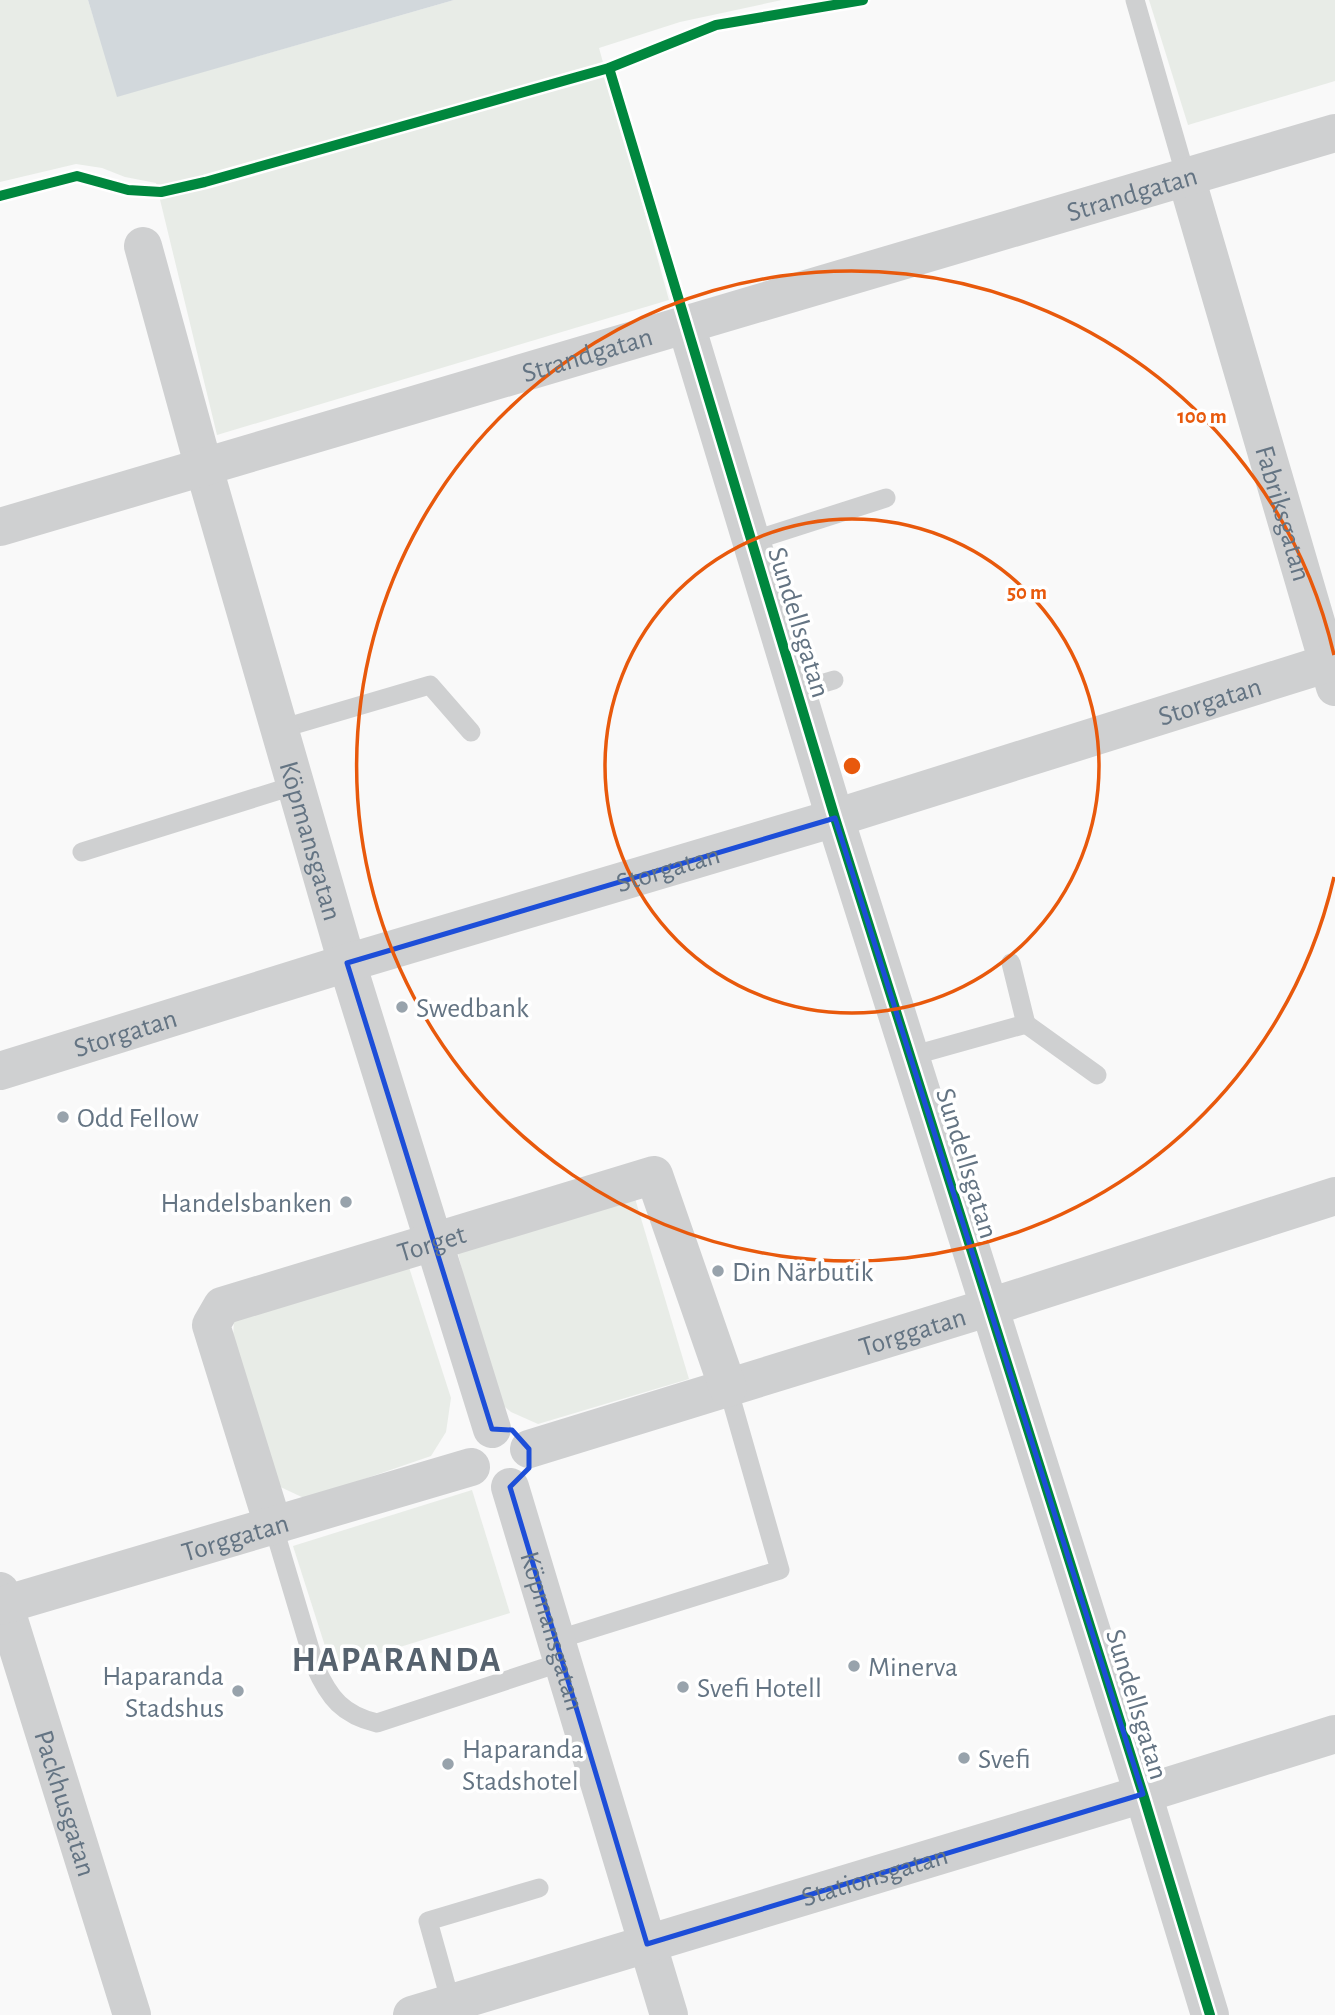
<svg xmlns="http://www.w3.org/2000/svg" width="1335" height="2015" font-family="'Alegreya Sans',sans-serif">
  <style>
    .green { fill: #e8ece7 }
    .water { fill: #d2d8dc }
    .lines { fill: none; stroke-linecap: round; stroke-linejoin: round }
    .service { stroke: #cfd0d1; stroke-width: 19 }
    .minor { stroke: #cfd0d1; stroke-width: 38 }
    .cycleway-casing { stroke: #fff; stroke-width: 15 }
    .cycleway { stroke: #00873e; stroke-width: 10 }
    .marked { fill: none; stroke: #1d4ed8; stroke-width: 5; stroke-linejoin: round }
    .ring { fill: none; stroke: #e8590c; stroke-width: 3.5 }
    .poi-dot { fill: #98a3ac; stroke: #fff; stroke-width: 2.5 }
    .labels { text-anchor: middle; stroke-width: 7; stroke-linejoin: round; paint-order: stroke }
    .street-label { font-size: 28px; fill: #647483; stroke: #fff }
    .poi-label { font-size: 28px; fill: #647483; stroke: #fff; text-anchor: start }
    .district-label { font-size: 35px; font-weight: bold; letter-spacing: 2px; fill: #56626e; stroke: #fff }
    .centre { fill: #e8590c; stroke: #fff; stroke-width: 3.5 }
    .ring-label { font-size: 21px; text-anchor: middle; font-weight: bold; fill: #e8590c; stroke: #fff; stroke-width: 7; stroke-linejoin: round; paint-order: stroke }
  </style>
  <rect width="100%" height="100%" fill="#f9f9f9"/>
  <g class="green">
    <path d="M0,0H88L118,96L454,0H782L680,22L599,48L669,300L217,435L156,183L125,177L102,168L76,164L0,182Z"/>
    <path d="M1149,0H1335V81L1188,125Z"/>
    <path d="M634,1195L689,1379L538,1424L511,1412L492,1396L457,1249Z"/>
    <path d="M407,1261L451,1398L446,1432L431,1456L306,1499L274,1484L233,1340L234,1319Z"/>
    <path d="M472,1490L510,1613L332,1668L293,1546Z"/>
  </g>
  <path class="water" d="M88,0H454L117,97Z"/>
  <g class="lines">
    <g class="service">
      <path d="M1135,0L1186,177"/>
      <path d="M752,541L886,498"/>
      <path d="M797,691L834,680"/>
      <path d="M280,729L430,685L471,732"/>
      <path d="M82,852L296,785"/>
      <path d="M1026,1024L1097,1075"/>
      <path d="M911,1056L1026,1024L1011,963"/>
      <path d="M273,1525L315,1666C329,1698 343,1715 377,1723L562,1662"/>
      <path d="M556,1640L780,1570L728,1388"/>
      <path d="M451,2003L428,1921L539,1888"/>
    </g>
    <g class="minor">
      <path id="s1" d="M1186,177L1335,687"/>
      <path id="s2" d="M143,246L204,468L347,963L492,1429"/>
      <path d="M686,325L835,818L1143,1794L1210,2015"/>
      <path id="s3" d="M0,527L1335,133"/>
      <path id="s4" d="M0,1071L347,963L835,818L1335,661"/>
      <path id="s5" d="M529,1449L990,1307L1335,1196"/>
      <path id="s6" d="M510,1487L669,2015"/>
      <path id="s7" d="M273,1525L211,1325L222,1306L654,1175L728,1388"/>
      <path id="s8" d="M0,1591L132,2015"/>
      <path id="s9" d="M0,1606L471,1467"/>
      <path id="s10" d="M412,2015L1143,1794L1335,1734"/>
    </g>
    <defs>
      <g id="cycleway">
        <path d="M609,68L835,818L1143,1794L1210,2015"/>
        <path d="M0,196L77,176L128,190L161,192L205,182L609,68L716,25L863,0"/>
      </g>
    </defs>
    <use href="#cycleway" class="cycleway-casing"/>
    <use href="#cycleway" class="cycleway"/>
  </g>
  <path class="marked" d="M835,818L1143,1794L647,1944L510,1487L529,1468V1449L512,1430L492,1429L347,963Z"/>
  <g class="ring">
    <circle cx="852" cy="766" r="247"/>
    <path d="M1334 877A495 495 0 1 1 1334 655"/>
  </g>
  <g class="poi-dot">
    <circle cx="402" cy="1007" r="7"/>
    <circle cx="63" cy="1117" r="7"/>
    <circle cx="346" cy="1202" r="7"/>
    <circle cx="718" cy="1271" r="7"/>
    <circle cx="854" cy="1666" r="7"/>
    <circle cx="683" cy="1687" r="7"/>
    <circle cx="238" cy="1691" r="7"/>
    <circle cx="964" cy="1758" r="7"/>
    <circle cx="448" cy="1764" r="7"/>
  </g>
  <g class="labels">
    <g class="street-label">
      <text dy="10" stroke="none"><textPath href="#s3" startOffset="1180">Strandgatan</textPath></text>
      <text dy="10" stroke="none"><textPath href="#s3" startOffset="612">Strandgatan</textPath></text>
      <text dy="10" stroke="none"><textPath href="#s1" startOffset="350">Fabriksgatan</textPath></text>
      <text transform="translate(800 622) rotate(73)" y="10">Sundellsgatan</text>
      <text dy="10" stroke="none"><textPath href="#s4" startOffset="1265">Storgatan</textPath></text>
      <text dy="10" stroke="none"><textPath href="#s2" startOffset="618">Köpmansgatan</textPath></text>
      <text dy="10" stroke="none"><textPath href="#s4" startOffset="698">Storgatan</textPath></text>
      <text dy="10" stroke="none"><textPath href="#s4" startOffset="131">Storgatan</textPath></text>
      <text transform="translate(968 1163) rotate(73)" y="10">Sundellsgatan</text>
      <text dy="10" stroke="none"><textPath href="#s7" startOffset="450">Torget</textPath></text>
      <text dy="10" stroke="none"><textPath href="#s5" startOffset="401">Torggatan</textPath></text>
      <text dy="10" stroke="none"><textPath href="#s9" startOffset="245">Torggatan</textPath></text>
      <text dy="10" stroke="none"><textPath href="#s6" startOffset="150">Köpmansgatan</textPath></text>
      <text transform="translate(1138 1704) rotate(73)" y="10">Sundellsgatan</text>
      <text dy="10" stroke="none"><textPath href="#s8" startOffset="222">Packhusgatan</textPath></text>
      <text dy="10" stroke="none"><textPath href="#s10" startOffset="483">Stationsgatan</textPath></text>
    </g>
    <g class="poi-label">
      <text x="416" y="1017">Swedbank</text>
      <text x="77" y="1127">Odd Fellow</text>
      <text x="332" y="1212" text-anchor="end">Handelsbanken</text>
      <text x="732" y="1281">Din Närbutik</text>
      <text x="868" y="1676">Minerva</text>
      <text x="224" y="1685" text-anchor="end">Haparanda<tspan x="224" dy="32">Stadshus</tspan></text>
      <text x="697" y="1697">Svefi Hotell</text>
      <text x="462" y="1758">Haparanda<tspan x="462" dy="32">Stadshotel</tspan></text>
      <text x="978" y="1768">Svefi</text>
    </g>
    <g class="district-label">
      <text x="397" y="1671">HAPARANDA</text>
    </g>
  </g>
  <circle cx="852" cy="766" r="10" class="centre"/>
  <g class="ring-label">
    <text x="1202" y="423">100 m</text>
    <text x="1027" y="599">50 m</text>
  </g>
</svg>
